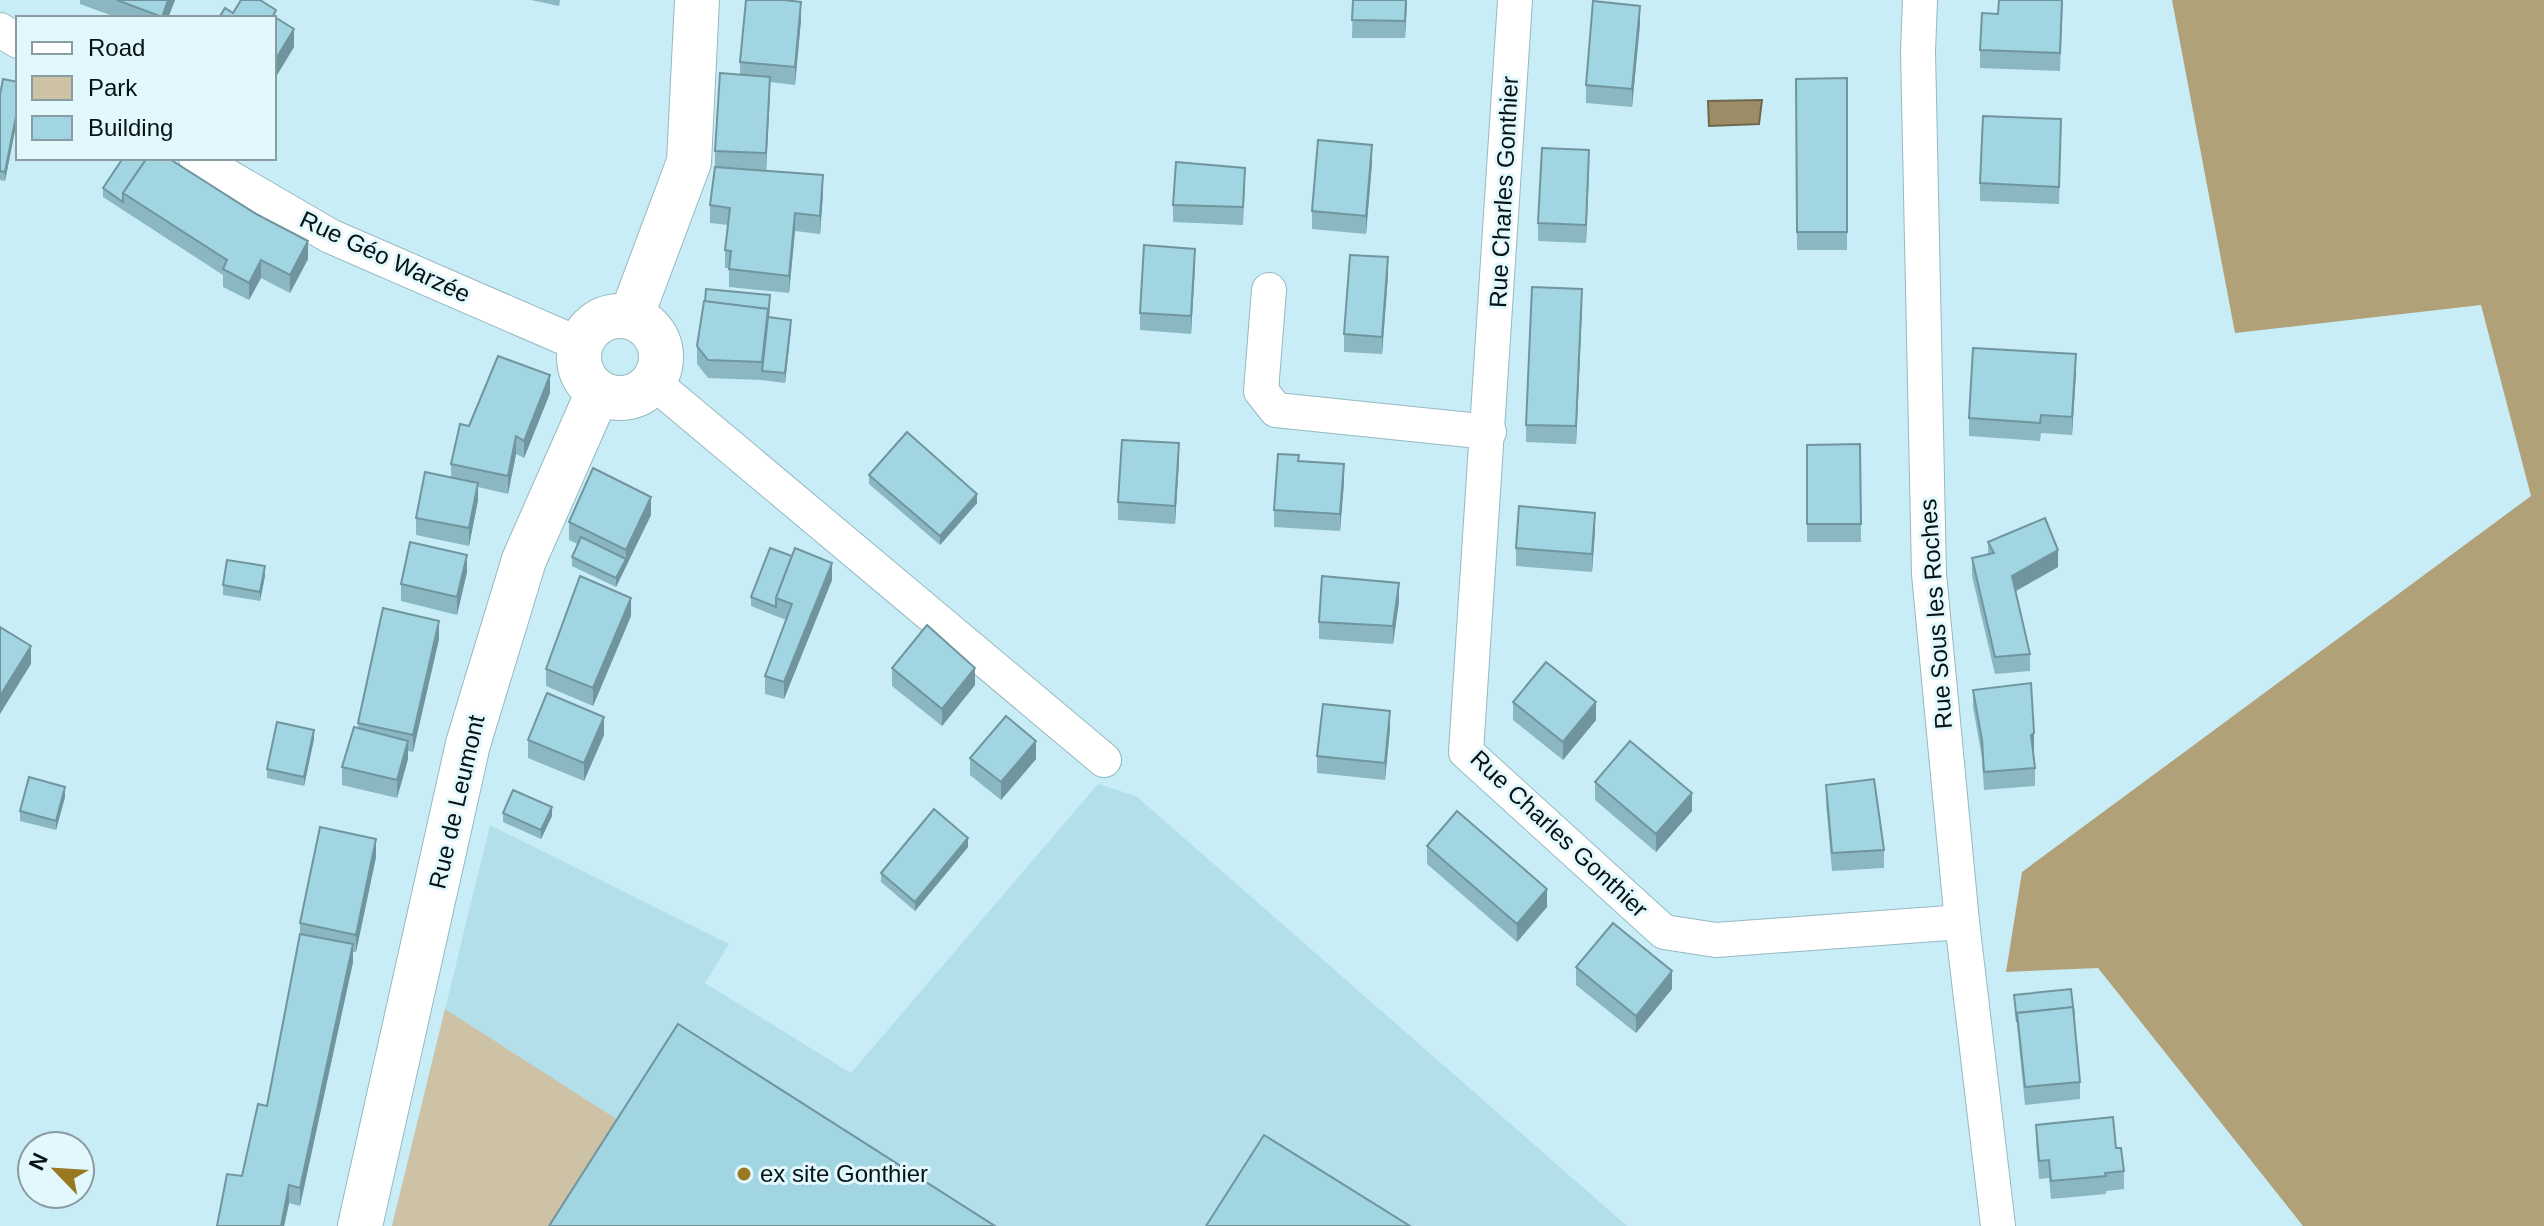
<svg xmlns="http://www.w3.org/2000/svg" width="2544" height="1226" font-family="Helvetica,sans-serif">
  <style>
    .built { fill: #b3dfea }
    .green { fill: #cec2a6 }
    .forest { fill: #b0a179 }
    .water { fill: #9c8d66; stroke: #6f684e; stroke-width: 2 }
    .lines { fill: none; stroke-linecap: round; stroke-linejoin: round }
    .street-casing { stroke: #96b9c1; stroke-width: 36 }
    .secondary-casing { stroke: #96b9c1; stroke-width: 46 }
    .street { stroke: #fff; stroke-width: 34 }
    .secondary { stroke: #fff; stroke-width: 44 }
    .wall { fill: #8ab7c2 }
    .shaded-wall { fill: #70959e }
    .building { fill: #a0d5e1; stroke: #70959e; stroke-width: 2 }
    .poi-dot { fill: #987922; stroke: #e2f8fd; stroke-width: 3 }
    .labels { text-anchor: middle; stroke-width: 6; stroke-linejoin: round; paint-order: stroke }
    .street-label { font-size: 24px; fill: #061316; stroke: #e2f8fd }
    .poi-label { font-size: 24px; fill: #061316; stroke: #e2f8fd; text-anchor: start }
  </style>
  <rect width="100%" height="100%" fill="#c9edf6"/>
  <path class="built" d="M1098,784L1136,796L1627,1226H392L490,825L729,944L705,983L851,1073Z"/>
  <path class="green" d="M445,1009L621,1122L555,1226H392Z"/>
  <path class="forest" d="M2172,0H2544V1226H2303L2098,968L2006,972L2022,872L2531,496L2481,305L2235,333Z"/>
  <path class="water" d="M1762,100L1759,124L1709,126L1708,101Z"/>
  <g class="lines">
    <defs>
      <g id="street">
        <path d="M1515,0L1466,752L1664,932L1716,940L1962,922"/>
        <path d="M1920,0L1918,51L1929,574L1962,922L1998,1226"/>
        <path d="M0,30L18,41"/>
        <path d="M196,158L330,236L581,345"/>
        <path d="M1269,290L1261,391L1276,410L1489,432"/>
        <path d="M653,382L1104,760"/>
      </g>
      <g id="secondary">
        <circle cx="620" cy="357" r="41"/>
        <path d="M631,317L689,162L697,0"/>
        <path d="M360,1226L468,744L524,560L598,392"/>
      </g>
    </defs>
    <use href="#street" class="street-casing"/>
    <use href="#secondary" class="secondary-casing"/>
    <use href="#street" class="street"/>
    <use href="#secondary" class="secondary"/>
  </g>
  <g class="wall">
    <path d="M80,0H175L168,18H118L80,4Z"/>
    <path d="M531,0H560L559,6Z"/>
    <path d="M1353,0H1407L1405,38H1352Z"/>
    <path d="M2063,0L2060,71L1980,68V50L1998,14Z"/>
    <path d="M233,13L276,18L294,47L277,75L274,73V18Z"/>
    <path d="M801,20L795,85L770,82L766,171L823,193L820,234L795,231L789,293L729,287V268H725V250L728,225L710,223V205L715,167V151L740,74V62Z"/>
    <path d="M1640,24L1632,107L1586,103V85Z"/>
    <path d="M1847,78V250H1797L1796,79Z"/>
    <path d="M18,82V115L5,181L0,180V95Z"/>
    <path d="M2061,137L2059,204L1980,201V183Z"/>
    <path d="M123,158L308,259L290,293L261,278L249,300L223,287V275L103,197V188Z"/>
    <path d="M1372,163L1366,234L1312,229V211Z"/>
    <path d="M1589,168L1586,243L1538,241V223Z"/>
    <path d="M1245,186L1243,225L1173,222V205Z"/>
    <path d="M1195,266L1191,334L1140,330V313Z"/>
    <path d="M1388,275L1382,354L1344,352V334Z"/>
    <path d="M770,305L769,317L791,329L785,383L762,380L708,378L697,364V346Z"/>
    <path d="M1582,307L1576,444L1526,442V425Z"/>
    <path d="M2076,372L2072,435L2041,433L2040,441L1969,436V418Z"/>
    <path d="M550,393L524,458L516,454L508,494L478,487V500L469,546L416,535V518L451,477V464L469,426Z"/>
    <path d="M1860,444L1861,542H1807V445Z"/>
    <path d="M1179,461L1175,524L1118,520V502Z"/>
    <path d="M1299,461L1344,482L1340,531L1274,527V510Z"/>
    <path d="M869,475L977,503L940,545L869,484Z"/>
    <path d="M651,515L616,587L572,566V557L578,544L569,540V522Z"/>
    <path d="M1595,530L1592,572L1516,566V548Z"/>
    <path d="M1988,542L2058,567L2016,591L2030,654V671L1995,674L1972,576V558L1988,554Z"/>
    <path d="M467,572L457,615L401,601V584Z"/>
    <path d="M265,576L260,601L223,595V585Z"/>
    <path d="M832,580L784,699L765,694V676L786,620L751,606V597Z"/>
    <path d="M1399,601L1393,644L1319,639V622Z"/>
    <path d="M631,616L593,706L546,686V669Z"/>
    <path d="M439,639L413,752L408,751V759L397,798L342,785V767L358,728V723Z"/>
    <path d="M892,668L975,685L942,726L892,686Z"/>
    <path d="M1973,690L2034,751L2033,752L2035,768V786L1984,790L1982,758L1973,707Z"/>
    <path d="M1513,702L1596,720L1563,760L1513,720Z"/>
    <path d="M1390,729L1385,780L1317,773V756Z"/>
    <path d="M604,735L584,781L528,758V740Z"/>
    <path d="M314,739L304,786L267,778V769Z"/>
    <path d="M970,758L1036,759L1001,800L970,775Z"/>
    <path d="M1595,782L1692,811L1656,852L1595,800Z"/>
    <path d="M1826,785L1884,850V868L1832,871L1826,803Z"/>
    <path d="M65,797L56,830L20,821V811Z"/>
    <path d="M503,813L552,816L541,839L503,822Z"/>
    <path d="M1427,846L1547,907L1517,942L1427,864Z"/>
    <path d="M968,847L915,911L881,882V873Z"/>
    <path d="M376,857L356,952H353V962L300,1206L289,1203L284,1226H217L242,1176L267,1106L300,937V923Z"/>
    <path d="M1576,967L1672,989L1636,1033L1576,985Z"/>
    <path d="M2014,995L2080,1082V1099L2025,1105Z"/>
    <path d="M2036,1125L2116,1148L2124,1171V1189L2106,1191V1194L2051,1199L2049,1178L2039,1179L2036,1142Z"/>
  </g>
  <g class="shaded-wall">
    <path d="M168,0H175L168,18H162Z"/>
    <path d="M1406,0H1407L1405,38V21Z"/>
    <path d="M801,2V20L795,85V67Z"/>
    <path d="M1640,6V24L1632,107V89Z"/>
    <path d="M294,29V47L277,75V57Z"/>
    <path d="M770,77V94L766,171V153Z"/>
    <path d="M18,106V115L5,181V172Z"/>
    <path d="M1372,145V163L1366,234V216Z"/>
    <path d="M1589,150V168L1586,243V225Z"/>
    <path d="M823,175V193L820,234V216Z"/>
    <path d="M795,213V231L789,293V276Z"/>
    <path d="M308,241V259L290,293V275Z"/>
    <path d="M1195,249V266L1191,334V316Z"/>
    <path d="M1388,257V275L1382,354V337Z"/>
    <path d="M261,260V278L249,300V283Z"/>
    <path d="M1582,289V307L1576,444V426Z"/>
    <path d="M791,320V329L785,383V373Z"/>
    <path d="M2076,354V372L2072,435V417Z"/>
    <path d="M550,375V393L524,458V441Z"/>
    <path d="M516,436V454L508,494V476Z"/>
    <path d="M1179,443V461L1175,524V506Z"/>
    <path d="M1344,464V482L1340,531V514Z"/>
    <path d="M478,483V500L469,546V528Z"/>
    <path d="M977,494V503L940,545V536Z"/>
    <path d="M651,497V515L616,587V578L626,559V550Z"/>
    <path d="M1595,513V530L1592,572V554Z"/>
    <path d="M2058,550V567L2012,593V576Z"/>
    <path d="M467,555V572L457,615V597Z"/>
    <path d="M832,563V580L784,699V682Z"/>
    <path d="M265,566V576L260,601V592Z"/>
    <path d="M1399,583V601L1393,644V626Z"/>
    <path d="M631,598V616L593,706V688Z"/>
    <path d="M439,621V639L413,752V735Z"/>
    <path d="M31,646V664L0,714V696Z"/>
    <path d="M975,668V685L942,726V709Z"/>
    <path d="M1596,702V720L1563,760V742Z"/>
    <path d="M1390,711V729L1385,780V763Z"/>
    <path d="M604,717V735L584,781V763Z"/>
    <path d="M314,730V739L304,786V777Z"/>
    <path d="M2034,733V751L2031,753V735Z"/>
    <path d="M408,741V759L397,798V780Z"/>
    <path d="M1036,741V759L1001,800V782Z"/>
    <path d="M65,787V797L56,830V821Z"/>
    <path d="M1692,793V811L1656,852V834Z"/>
    <path d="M552,807V816L541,839V830Z"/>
    <path d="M968,838V847L915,911V902Z"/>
    <path d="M376,839V857L356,952V935Z"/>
    <path d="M1547,889V907L1517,942V924Z"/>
    <path d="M353,944V962L300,1206V1188Z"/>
    <path d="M1672,971V989L1636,1033V1016Z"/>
    <path d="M289,1185V1203L284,1226H281Z"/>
  </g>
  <g class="building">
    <path d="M117,0H168L162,17Z"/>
    <path d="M241,0H260L276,10L273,16L294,29L277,57L274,55V18H219L225,8L233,13Z"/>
    <path d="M746,0H784L801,2L795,67L740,62Z"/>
    <path d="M1353,0H1406L1405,21L1352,20Z"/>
    <path d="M1999,0H2062L2060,53L1980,50L1982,13L1998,14Z"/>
    <path d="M1593,1L1640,6L1632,89L1586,85Z"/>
    <path d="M720,73L770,77L766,153L715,151Z"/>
    <path d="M1847,78V232H1797L1796,79Z"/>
    <path d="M3,79L18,82V106L5,172L0,171V95Z"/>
    <path d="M1983,116L2061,119L2059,187L1980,183Z"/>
    <path d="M1318,140L1372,145L1366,216L1312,211Z"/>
    <path d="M1542,148L1589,150L1586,225L1538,223Z"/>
    <path d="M123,158H147L123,193V202L103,188Z"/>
    <path d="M147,158H168L256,214L308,241L290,275L261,260L249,283L223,269L227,260L123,193Z"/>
    <path d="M1176,162L1245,168L1243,207L1173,205Z"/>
    <path d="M715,167L823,175L820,216L795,213L789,276L729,269L731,251L725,250L730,208L710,205Z"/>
    <path d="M1144,245L1195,249L1191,316L1140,313Z"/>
    <path d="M1350,255L1388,257L1382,337L1344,334Z"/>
    <path d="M1532,287L1582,289L1576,426L1526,425Z"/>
    <path d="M706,289L770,295L768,317V309L705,302Z"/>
    <path d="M704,301L768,309L762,362L708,360L697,346Z"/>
    <path d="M768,317L791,320L785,373L762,371Z"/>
    <path d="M1973,348L2076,354L2072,417L2041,415L2040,423L1969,418Z"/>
    <path d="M498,356L550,375L524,441L516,436L508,476L451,464L460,424L469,426Z"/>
    <path d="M907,432L977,494L940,536L869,475Z"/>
    <path d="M1122,440L1179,443L1175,506L1118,502Z"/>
    <path d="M1860,444L1861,524H1807V445Z"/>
    <path d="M1278,454L1299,455L1298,461L1344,464L1340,514L1274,510Z"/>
    <path d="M593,468L651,497L626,550L569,522Z"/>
    <path d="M425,472L478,483L469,528L416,518Z"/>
    <path d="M1519,506L1595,513L1592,554L1516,548Z"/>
    <path d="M2045,518L2058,550L2012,576L2030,654L1995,657L1972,558L1994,553L1988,542Z"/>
    <path d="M581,537L626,559L616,578L572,557Z"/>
    <path d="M410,542L467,555L457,597L401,584Z"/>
    <path d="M770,548L792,556L776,598V607L751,597Z"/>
    <path d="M795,548L832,563L784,682L765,676L792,604L776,598Z"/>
    <path d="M227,560L265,566L260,592L223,585Z"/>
    <path d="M580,576L631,598L593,688L546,669Z"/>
    <path d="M1322,576L1399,583L1393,626L1319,622Z"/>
    <path d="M383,608L439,621L413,735L358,723Z"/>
    <path d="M927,625L975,668L942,709L892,668Z"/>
    <path d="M0,627L31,646L0,696Z"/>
    <path d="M1546,662L1596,702L1563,742L1513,702Z"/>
    <path d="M2031,683L2034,733L2031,735L2035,768L1984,772L1982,740L1973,690Z"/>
    <path d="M547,693L604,717L584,763L528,740Z"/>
    <path d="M1323,704L1390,711L1385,763L1317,756Z"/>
    <path d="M1006,716L1036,741L1001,782L970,758Z"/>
    <path d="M277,722L314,730L304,777L267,769Z"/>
    <path d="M354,727L408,741L397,780L342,767Z"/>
    <path d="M1630,741L1692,793L1656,834L1595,782Z"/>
    <path d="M29,777L65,787L56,821L20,811Z"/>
    <path d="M1874,779L1884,850L1832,853L1826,785Z"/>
    <path d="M513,790L552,807L541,830L503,813Z"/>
    <path d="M934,809L968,838L915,902L881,873Z"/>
    <path d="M1457,811L1547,889L1517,924L1427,846Z"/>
    <path d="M320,827L376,839L356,935L300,923Z"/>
    <path d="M1613,923L1672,971L1636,1016L1576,967Z"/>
    <path d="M300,934L353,944L300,1188L289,1185L281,1226H217L227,1174L242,1176L258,1104L267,1106Z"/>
    <path d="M2071,989L2074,1015L2073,1007L2017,1013V1022L2014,995Z"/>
    <path d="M2073,1007L2080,1082L2025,1087L2017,1013Z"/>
    <path d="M678,1024L995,1226H549Z"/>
    <path d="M2113,1117L2116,1148H2121L2124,1171L2105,1173L2106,1176L2051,1181L2049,1160L2039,1161L2036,1125Z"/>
    <path d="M1264,1135L1410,1226H1206Z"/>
  </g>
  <circle class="poi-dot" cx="744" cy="1174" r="8"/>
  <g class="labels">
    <g class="street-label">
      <text transform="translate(1504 192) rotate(-87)" y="8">Rue Charles Gonthier</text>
      <text transform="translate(385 257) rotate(25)" y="8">Rue Géo Warzée</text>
      <text transform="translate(1936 614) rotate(-94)" y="8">Rue Sous les Roches</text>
      <text transform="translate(457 802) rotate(-77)" y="8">Rue de Leumont</text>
      <text transform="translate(1559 834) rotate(43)" y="8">Rue Charles Gonthier</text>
    </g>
    <g class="poi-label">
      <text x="760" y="1182">ex site Gonthier</text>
    </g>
  </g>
  <rect x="16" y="16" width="260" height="144" fill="#e2f8fd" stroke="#8a9ca1" stroke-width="2"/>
  <rect x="32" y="42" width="40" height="12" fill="#ffffff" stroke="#8a9ca1" stroke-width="2"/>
  <text x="88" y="56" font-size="24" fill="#061316">Road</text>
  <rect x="32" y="76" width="40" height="24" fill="#cec2a6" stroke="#8a9ca1" stroke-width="2"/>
  <text x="88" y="96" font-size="24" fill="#061316">Park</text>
  <rect x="32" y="116" width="40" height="24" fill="#a0d5e1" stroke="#8a9ca1" stroke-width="2"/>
  <text x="88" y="136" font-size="24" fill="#061316">Building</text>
  <g transform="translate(56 1170) rotate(295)"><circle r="38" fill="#e2f8fd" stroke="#8a9ca1" stroke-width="2"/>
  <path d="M0-6L14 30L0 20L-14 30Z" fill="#987922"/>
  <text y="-12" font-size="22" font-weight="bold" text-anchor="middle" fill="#061316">N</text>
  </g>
</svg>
